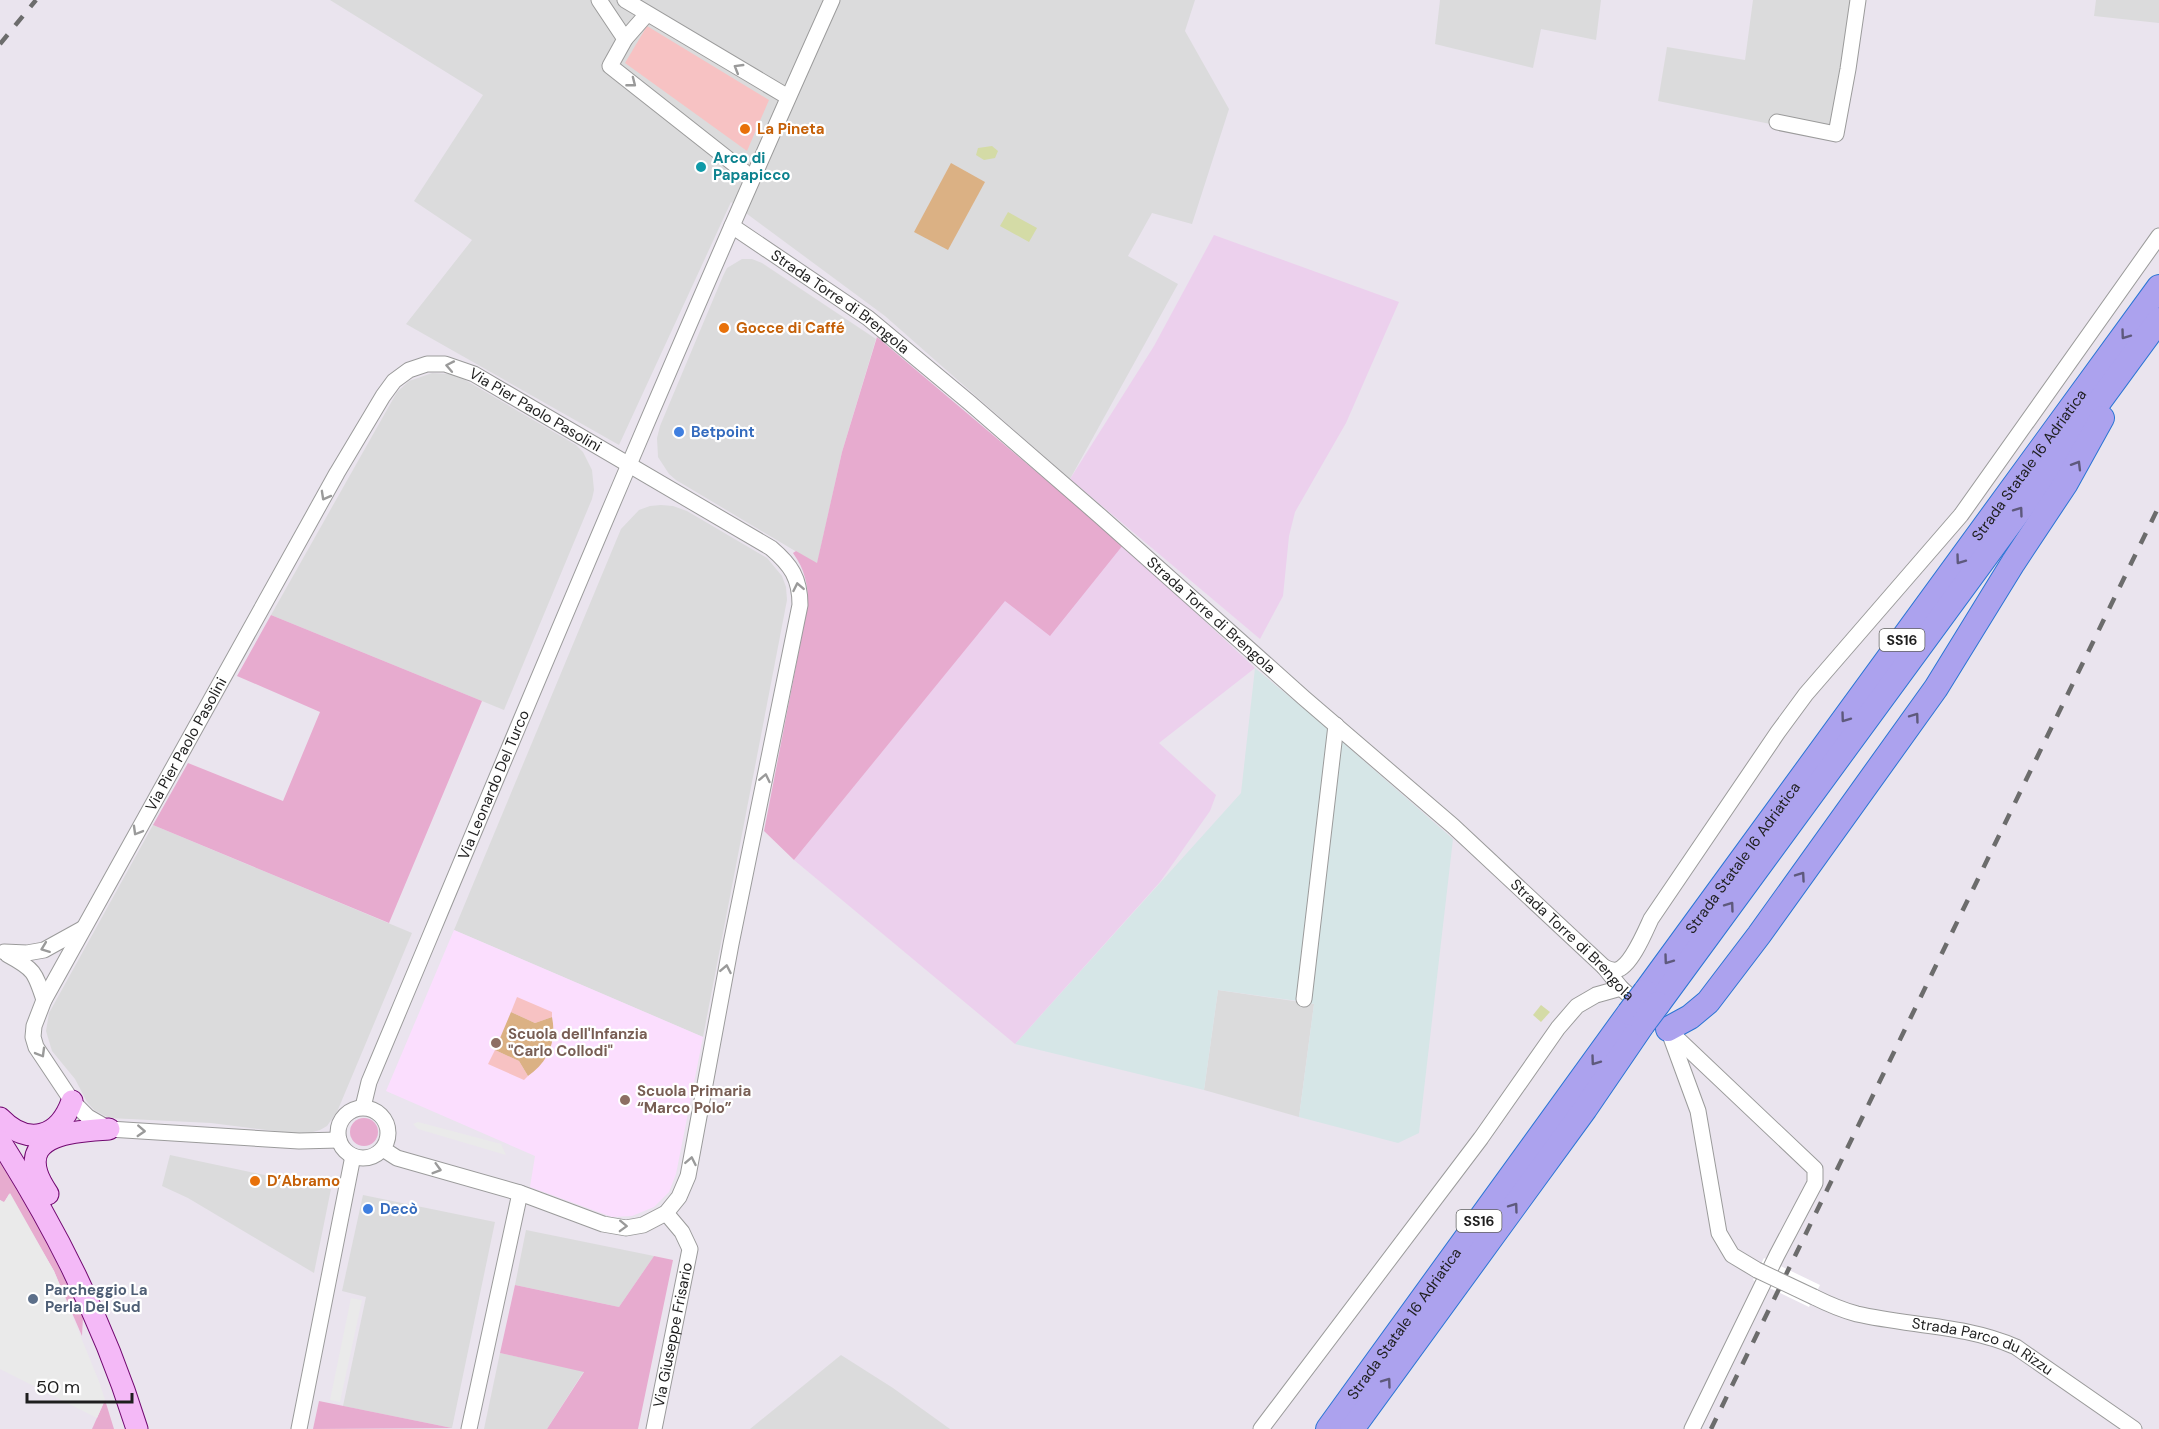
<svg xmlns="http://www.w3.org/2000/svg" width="2159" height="1429" font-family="'DM Sans',sans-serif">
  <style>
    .residential { fill: #dbdbdc }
    .industrial { fill: #d6e6e7 }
    .education { fill: #fbdefe }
    .farmland { fill: #ecd0ed }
    .grass { fill: #e7abcf }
    .park { fill: #f7c2c3 }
    .pitch { fill: #dbb184 }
    .parking { fill: #eaeaea }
    .water { fill: #d4dba6 }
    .pier { fill: #fff }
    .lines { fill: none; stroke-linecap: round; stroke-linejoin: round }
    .minor-casing { stroke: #9b9b9b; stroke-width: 17 }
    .secondary-casing { stroke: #710870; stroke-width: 23 }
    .trunk-casing { stroke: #2a75d4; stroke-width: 26 }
    .minor { stroke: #fff; stroke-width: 15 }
    .secondary { stroke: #f4b9f7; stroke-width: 21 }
    .trunk { stroke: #aca2ee; stroke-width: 24 }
    .rail { stroke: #6c6c6c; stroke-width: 4.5; stroke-dasharray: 12 12; stroke-linecap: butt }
    .minor-bridge-casing { stroke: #9b9b9b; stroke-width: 17; stroke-linecap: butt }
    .trunk-bridge-casing { stroke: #2a75d4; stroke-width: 26; stroke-linecap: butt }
    .minor-bridge { stroke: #fff; stroke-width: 15 }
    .trunk-bridge { stroke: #aca2ee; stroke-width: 24 }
    .oneway { stroke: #9a9a9a }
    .oneway2 { stroke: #5e597c }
    .food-dot { fill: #e8710a; stroke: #fff; stroke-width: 2 }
    .culture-dot { fill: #0f9aa8; stroke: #fff; stroke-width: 2 }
    .shop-dot { fill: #3f7fe0; stroke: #fff; stroke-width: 2 }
    .education-dot { fill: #8d6e63; stroke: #fff; stroke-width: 2 }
    .service-dot { fill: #5c6f8a; stroke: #fff; stroke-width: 2 }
    .labels { text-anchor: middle; stroke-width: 4.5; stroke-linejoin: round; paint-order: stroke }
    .shield { fill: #fff; stroke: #626262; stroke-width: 1.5 }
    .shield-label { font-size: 14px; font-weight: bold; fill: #1e1e1e }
    .food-label { font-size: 15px; font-weight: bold; fill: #c56008; stroke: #fff; text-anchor: start }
    .culture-label { font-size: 15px; font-weight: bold; fill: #0d838f; stroke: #fff; text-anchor: start }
    .street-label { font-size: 15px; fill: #1e1e1e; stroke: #fff }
    .shop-label { font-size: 15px; font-weight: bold; fill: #366cbe; stroke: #fff; text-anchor: start }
    .education-label { font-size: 15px; font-weight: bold; fill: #785e54; stroke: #fff; text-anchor: start }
    .service-label { font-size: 15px; font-weight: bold; fill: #4e5e75; stroke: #fff; text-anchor: start }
  </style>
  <rect width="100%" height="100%" fill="#eae4ee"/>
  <g class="residential">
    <path d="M330,0H1195L1185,31L1229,109L1192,224L1152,213L1128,256L1178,284L1070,479L885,316L731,202L619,445L406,324L472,240L414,201L483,95Z"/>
    <path d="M1440,0H1601L1596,40L1541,29L1533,68L1435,44Z"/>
    <path d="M1753,0H1866L1843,139L1658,101L1667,47L1745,60Z"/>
    <path d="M2096,0H2159V23L2094,16Z"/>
    <path d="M742,259H752L762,263L876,339L842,452L817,564L676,480L669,474L658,457L657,438L660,426L723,276L727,268Z"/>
    <path d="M432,373L451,374L460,377L576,445L583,452L592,470L594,490L592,499L504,710L271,615L397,392L409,381Z"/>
    <path d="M661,505L673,506L687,511L767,558L782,576L786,587L787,600L703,1037L454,930L621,529L639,510L650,506Z"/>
    <path d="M153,825L412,933L337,1112L327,1126L320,1130L306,1134H299L211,1123L109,1118L94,1110L87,1102L75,1079L52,1051L46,1031L49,1013Z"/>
    <path d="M1218,990L1314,1004L1299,1117L1204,1090Z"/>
    <path d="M170,1155L331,1189L314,1273L188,1198L162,1186Z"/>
    <path d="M363,1195L495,1222L452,1428L343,1406L366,1297L342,1291Z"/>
    <path d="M526,1230L654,1256L619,1307L515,1285Z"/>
    <path d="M500,1353L584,1371L547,1429H484Z"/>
    <path d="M841,1355L893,1388L950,1429H750Z"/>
  </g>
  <g class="industrial">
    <path d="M1255,668L1331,731L1298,1001L1218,990L1204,1090L1015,1044L1241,793Z"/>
    <path d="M1339,739L1453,839L1419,1133L1398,1143L1299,1117L1314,1004L1308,1003Z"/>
  </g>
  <path class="education" d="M454,930L703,1037L676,1174L669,1192L654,1207L632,1216L612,1217L530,1187L535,1156L386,1091Z"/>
  <g class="farmland">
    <path d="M1214,235L1399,302L1346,423L1295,512L1289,536L1283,596L1260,639L1070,479L1154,346Z"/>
    <path d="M1123,545L1255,668L1159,743L1216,795L1210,811L1160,882L1015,1044L794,860L1005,600Z"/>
  </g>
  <g class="grass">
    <path d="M877,337L1123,545L1050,636L1005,601L794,860L764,831L808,604C808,584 805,570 793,553L796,551L817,563L842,452Z"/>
    <path d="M271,615L482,701L389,923L153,825L188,763L283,801L320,712L237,676Z"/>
    <circle cx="364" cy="1132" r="14"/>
    <path d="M0,1162L36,1221L83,1317L82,1336L54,1271L9,1194L4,1203L0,1200Z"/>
    <path d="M654,1256L673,1260L638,1429H547L584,1372L500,1353L515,1285L619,1307Z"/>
    <path d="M105,1400L114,1429H92Z"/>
    <path d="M319,1401L452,1428L313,1429Z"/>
  </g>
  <g class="park">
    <path d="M647,26L769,100L747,151L625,63Z"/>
    <path d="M517,997L552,1012V1017L535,1023L511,1012Z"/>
    <path d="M495,1050L519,1061L528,1076L524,1080L488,1064Z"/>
  </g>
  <g class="pitch">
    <path d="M951,163L985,182L948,250L914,232Z"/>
    <path d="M511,1012L535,1023L552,1017C557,1041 548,1063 528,1076L519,1061L495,1050Z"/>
  </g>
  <g class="parking">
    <path d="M418,1122L501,1144L506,1155L418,1129L413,1124Z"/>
    <path d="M10,1193L54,1271L100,1384L105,1400L97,1418L0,1369V1200L4,1202Z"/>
    <path d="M351,1298L362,1300L340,1402L330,1400Z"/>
  </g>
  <g class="water">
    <path d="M992,146L998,151L995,158L984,160L976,155L978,148Z"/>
    <path d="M1008,212L1037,228L1029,242L1000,226Z"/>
    <path d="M1541,1005L1550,1012L1541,1022L1533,1015Z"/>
  </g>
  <path class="pier" d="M1764,1258L1820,1285L1809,1307L1753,1280Z"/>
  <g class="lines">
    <defs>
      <g id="minor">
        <path d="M599,0L625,39"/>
        <path d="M625,0L788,97"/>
        <path d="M647,14L625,39L610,66L752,178"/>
        <path d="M1777,122L1836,134L1848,69L1858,0"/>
        <path id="s1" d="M732,226L868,318L970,403L1100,516L1304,698L1453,826L1604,967L1621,988L1642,1007"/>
        <path d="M4,952L27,953L44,950L82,929"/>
        <path d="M8,955C34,969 35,972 44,1000"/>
        <path d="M1604,967C1608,969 1612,971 1617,970C1631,966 1645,932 1651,919L1778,732L1806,694L1961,515L2159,236"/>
        <path d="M1304,999L1336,725"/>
        <path d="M1663,1025L1815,1169V1183L1777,1255L1692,1429"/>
        <path d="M1669,1032L1698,1111L1719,1233L1732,1255L1757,1270"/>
        <path id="s2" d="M363,1107L369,1082C521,720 671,358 832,0"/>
        <circle cx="363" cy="1133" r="25"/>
        <path id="s3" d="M339,1140L299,1141L109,1129L88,1117L72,1101L36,1047L33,1037L34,1026L44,1000L337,473L383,396L394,381L409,370L427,364H445L474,374L771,548C791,565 800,578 800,605L731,944L688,1176L679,1197L666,1213L643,1225L626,1228L603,1224L520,1193L397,1158L383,1149"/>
        <path id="s4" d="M1814,1297C1828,1304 1842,1310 1857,1314C1910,1326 1966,1325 2016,1347L2134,1429"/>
        <path d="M299,1429L353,1156"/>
        <path d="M469,1429L520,1193"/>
        <path id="s5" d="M654,1429L690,1249L682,1232L666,1213"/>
        <path d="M1261,1429L1481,1138L1558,1028L1577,1006L1596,995L1621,988"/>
      </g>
      <g id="secondary">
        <path d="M0,1118C28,1147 59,1138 72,1101"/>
        <path d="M0,1141C58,1232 105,1326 137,1429"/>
        <path d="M48,1194C44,1188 39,1180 37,1173C24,1131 84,1131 109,1129"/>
      </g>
      <g id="trunk">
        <path id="s6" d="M1645,992L2159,287"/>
        <path d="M1658,1004L2159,320"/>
        <path d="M1668,1029L1690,1017L1708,1002L1759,935L1936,688L2013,563L2066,483L2102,418"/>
        <path id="s7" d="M1328,1429L1629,1013"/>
        <path d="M1352,1429L1585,1109L1643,1024"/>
      </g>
    </defs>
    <use href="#minor" class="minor-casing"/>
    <use href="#secondary" class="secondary-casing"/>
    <use href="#trunk" class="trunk-casing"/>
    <use href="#minor" class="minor"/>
    <use href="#secondary" class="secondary"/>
    <use href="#trunk" class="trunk"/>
    <g class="rail">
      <path d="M0,44L36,0"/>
      <path d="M1711,1429L2159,506"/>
    </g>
    <defs>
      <path id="minor-bridge" d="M1757,1270L1814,1297"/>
      <g id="trunk-bridge">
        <path d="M1629,1013L1645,992"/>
        <path d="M1643,1024L1658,1004"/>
      </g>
    </defs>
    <use href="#minor-bridge" class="minor-bridge-casing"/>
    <use href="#trunk-bridge" class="trunk-bridge-casing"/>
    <use href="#minor-bridge" class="minor-bridge"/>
    <use href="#trunk-bridge" class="trunk-bridge"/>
  </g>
  <defs><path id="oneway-chevron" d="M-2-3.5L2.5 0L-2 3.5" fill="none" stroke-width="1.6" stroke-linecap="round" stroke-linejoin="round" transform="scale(1.5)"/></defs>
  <g class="oneway">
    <use href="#oneway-chevron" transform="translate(738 68) rotate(-149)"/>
    <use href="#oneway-chevron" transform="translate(632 83) rotate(38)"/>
    <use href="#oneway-chevron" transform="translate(450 366) rotate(-169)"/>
    <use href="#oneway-chevron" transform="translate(325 496) rotate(119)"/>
    <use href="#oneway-chevron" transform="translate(798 587) rotate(-101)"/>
    <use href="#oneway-chevron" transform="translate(765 778) rotate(-78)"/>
    <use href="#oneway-chevron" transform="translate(137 831) rotate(120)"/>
    <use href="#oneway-chevron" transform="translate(45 948) rotate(159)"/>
    <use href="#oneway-chevron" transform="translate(726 969) rotate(-79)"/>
    <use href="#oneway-chevron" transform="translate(41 1053) rotate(60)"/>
    <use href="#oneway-chevron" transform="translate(141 1131) rotate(3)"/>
    <use href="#oneway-chevron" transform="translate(691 1161) rotate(-79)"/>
    <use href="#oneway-chevron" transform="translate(437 1169) rotate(16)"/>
    <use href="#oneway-chevron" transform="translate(623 1226) rotate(2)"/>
  </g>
  <g class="oneway2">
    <use href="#oneway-chevron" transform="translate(2125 335) rotate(126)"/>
    <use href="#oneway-chevron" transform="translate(2077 465) rotate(-59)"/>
    <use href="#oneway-chevron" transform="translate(2019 511) rotate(-54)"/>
    <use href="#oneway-chevron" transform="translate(1960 560) rotate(126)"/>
    <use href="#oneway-chevron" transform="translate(1915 717) rotate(-54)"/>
    <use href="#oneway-chevron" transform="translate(1845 718) rotate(126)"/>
    <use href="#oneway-chevron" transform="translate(1801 876) rotate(-55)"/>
    <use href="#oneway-chevron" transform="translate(1730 906) rotate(-54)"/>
    <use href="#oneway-chevron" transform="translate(1668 960) rotate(126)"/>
    <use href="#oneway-chevron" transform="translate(1595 1061) rotate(126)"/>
    <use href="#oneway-chevron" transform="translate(1514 1207) rotate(-54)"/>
    <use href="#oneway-chevron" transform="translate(1387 1382) rotate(-54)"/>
  </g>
  <g class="food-dot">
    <circle cx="745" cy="129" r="6"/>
    <circle cx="724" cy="328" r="6"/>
    <circle cx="255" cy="1181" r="6"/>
  </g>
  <circle class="culture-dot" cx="701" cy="167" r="6"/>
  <g class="shop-dot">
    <circle cx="679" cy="432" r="6"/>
    <circle cx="368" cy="1209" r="6"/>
  </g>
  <g class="education-dot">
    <circle cx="496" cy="1043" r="6"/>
    <circle cx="625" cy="1100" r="6"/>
  </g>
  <circle class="service-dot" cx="33" cy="1299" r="6"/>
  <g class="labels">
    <g class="shield">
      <rect x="1879.5" y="629" width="45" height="22" rx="4.5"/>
      <rect x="1456.5" y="1210" width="45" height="22" rx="4.5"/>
    </g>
    <g class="shield-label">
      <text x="1902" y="645">SS16</text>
      <text x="1479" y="1226">SS16</text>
    </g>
    <g class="food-label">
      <text x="757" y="134">La Pineta</text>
      <text x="736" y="333">Gocce di Caffé</text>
      <text x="267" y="1186">D’Abramo</text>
    </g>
    <g class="culture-label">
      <text x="713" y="163">Arco di<tspan x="713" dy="17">Papapicco</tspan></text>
    </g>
    <g class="street-label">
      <text dy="5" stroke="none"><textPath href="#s1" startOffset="132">Strada Torre di Brengola</textPath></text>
      <text dy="5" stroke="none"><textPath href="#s3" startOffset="1260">Via Pier Paolo Pasolini</textPath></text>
      <text dy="5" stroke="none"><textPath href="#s6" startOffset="652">Strada Statale 16 Adriatica</textPath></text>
      <text dy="5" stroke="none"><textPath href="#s1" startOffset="618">Strada Torre di Brengola</textPath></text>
      <text dy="5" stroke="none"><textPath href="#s3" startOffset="684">Via Pier Paolo Pasolini</textPath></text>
      <text dy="5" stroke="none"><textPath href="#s2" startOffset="348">Via Leonardo Del Turco</textPath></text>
      <text dy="5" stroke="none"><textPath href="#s6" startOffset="166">Strada Statale 16 Adriatica</textPath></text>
      <text dy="5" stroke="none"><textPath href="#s1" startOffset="1104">Strada Torre di Brengola</textPath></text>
      <text dy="5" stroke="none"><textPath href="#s7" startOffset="130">Strada Statale 16 Adriatica</textPath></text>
      <text dy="5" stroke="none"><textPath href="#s5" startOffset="96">Via Giuseppe Frisario</textPath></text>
      <text dy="5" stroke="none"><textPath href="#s4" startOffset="177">Strada Parco du Rizzu</textPath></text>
    </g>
    <g class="shop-label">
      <text x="691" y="437">Betpoint</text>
      <text x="380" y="1214">Decò</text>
    </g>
    <g class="education-label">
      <text x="508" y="1039">Scuola dell'Infanzia<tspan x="508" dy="17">"Carlo Collodi"</tspan></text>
      <text x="637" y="1096">Scuola Primaria<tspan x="637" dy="17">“Marco Polo”</tspan></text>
    </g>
    <g class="service-label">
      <text x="45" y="1295">Parcheggio La<tspan x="45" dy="17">Perla Del Sud</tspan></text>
    </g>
  </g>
  <path d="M27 1393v9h105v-9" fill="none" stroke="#1e1e1e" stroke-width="3"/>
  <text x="36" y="1393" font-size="18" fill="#1e1e1e" stroke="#ffffff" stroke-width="4.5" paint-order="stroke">50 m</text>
</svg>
